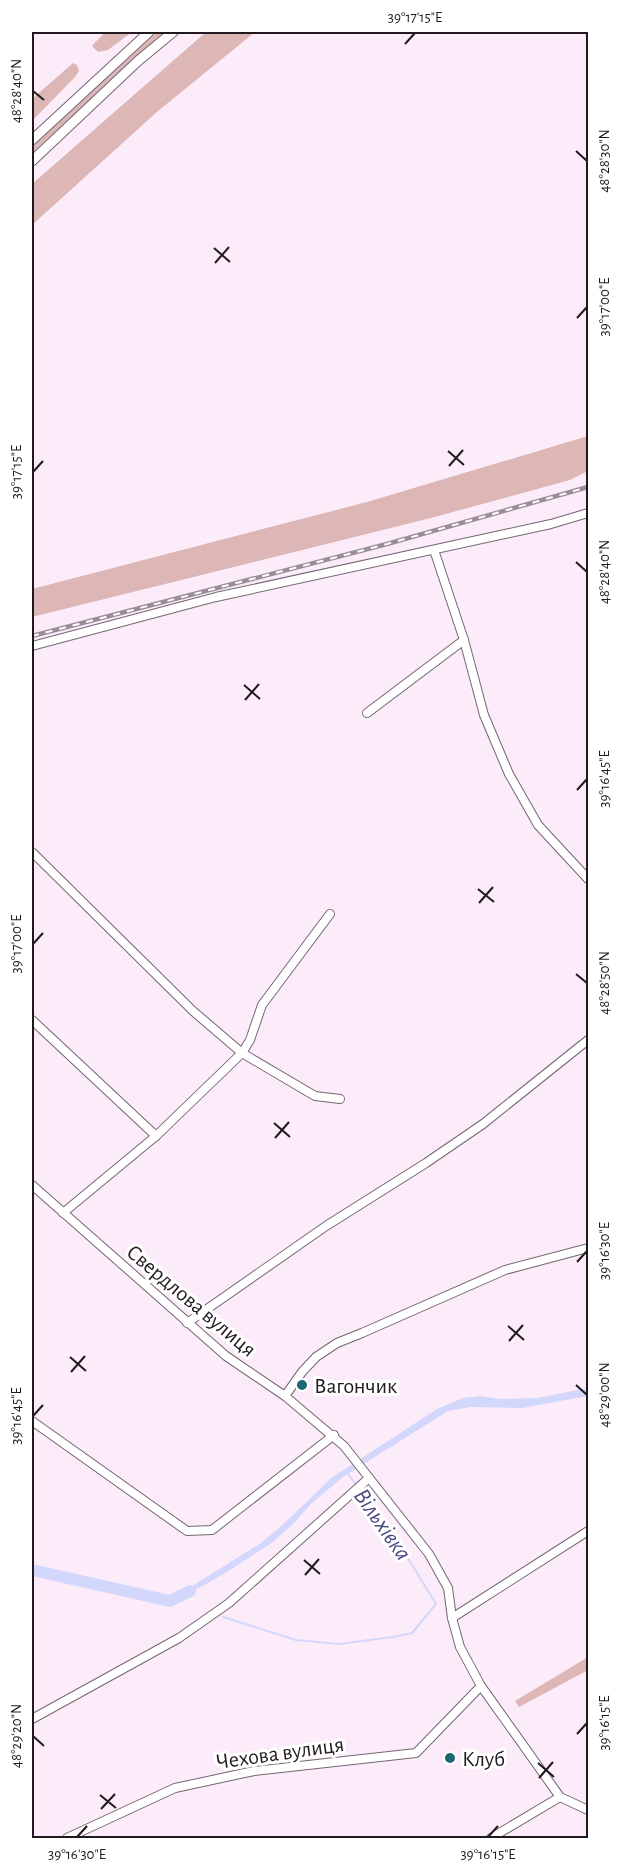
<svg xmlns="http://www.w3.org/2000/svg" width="620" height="1870" font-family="'Alegreya Sans',sans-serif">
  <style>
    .green { fill: #ddb6b6 }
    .water { fill: #d3d7fc }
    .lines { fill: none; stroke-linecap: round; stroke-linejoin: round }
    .stream { stroke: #d3d7fc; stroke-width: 2 }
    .river { stroke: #d3d7fc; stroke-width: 12 }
    .minor-casing { stroke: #746672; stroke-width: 10 }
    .major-casing { stroke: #746672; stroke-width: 11 }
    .minor { stroke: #fff; stroke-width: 8 }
    .major { stroke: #fff; stroke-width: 9 }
    .rail-casing { stroke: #998d97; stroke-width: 4.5 }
    .rail { stroke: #fff; stroke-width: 2; stroke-dasharray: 7; stroke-linecap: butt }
    .ticks { fill: none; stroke: #201a1f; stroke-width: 2 }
    .poi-dot { fill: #1d6772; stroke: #fff; stroke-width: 2 }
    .labels { text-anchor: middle; stroke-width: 6; stroke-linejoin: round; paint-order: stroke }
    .street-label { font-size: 22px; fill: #201a1f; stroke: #fff }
    .poi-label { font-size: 22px; fill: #201a1f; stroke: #fff; text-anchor: start }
    .water-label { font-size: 24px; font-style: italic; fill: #494984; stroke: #fff }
    .neatline { fill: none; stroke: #201a1f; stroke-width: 2 }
    .ticks-label { font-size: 15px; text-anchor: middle; fill: #201a1f }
  </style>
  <rect width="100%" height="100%" fill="#fcecfa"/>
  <g class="green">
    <path d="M105,32H132L108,50L98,52L92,46Z"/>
    <path d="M157,32H164L32,153V147Z"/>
    <path d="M206,32H255L158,111L32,225V184Z"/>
    <path d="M73,63L77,65L79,71L75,77L32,121V99Z"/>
    <path d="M588,436V471L570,480L431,518L32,617V589L367,502Z"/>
    <path d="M588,1657V1670L519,1707L515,1701Z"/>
  </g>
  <path class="water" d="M588,1388V1396L522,1408L471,1407L448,1411L343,1477L312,1503L294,1523L273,1542L227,1572L178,1600L176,1596L261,1543L289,1519L331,1478L437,1409L463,1398L480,1396L500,1399L537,1398Z"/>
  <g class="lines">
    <g class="stream">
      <path d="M348,1474L357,1486"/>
      <path d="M223,1617L296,1640L339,1644L393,1637L412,1633L436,1604L401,1547L360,1491"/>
    </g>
    <path class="river" d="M32,1570L170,1601L190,1591"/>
    <defs>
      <g id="minor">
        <path d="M434,550L464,640L484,715L509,774L538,825L588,879"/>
        <path d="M32,646L216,597L551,524L588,513"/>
        <path d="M367,713L464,640"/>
        <path d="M32,852L193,1011L242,1053L315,1096L340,1099"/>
        <path d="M32,1020L156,1136"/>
        <path d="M32,1185L226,1356L285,1396L344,1446L429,1554L448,1588L452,1618L460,1647L481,1686L560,1797L588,1810"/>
        <path d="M63,1213L156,1136L242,1053L250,1040L262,1005L330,914"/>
        <path d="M187,1323L326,1226L426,1163L483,1124L588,1040"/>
        <path d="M285,1396L302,1372L316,1357L337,1343L362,1333L505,1270L588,1248"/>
        <path d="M32,1421L187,1531L212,1530L334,1435"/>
        <path d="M452,1618L588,1531"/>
        <path d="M32,1719L179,1638L229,1603L369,1478"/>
        <path d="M67,1838L175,1788L254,1771L416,1753L481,1686"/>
        <path d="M491,1838L560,1797"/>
      </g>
      <g id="major">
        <path d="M32,140L149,32"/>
        <path d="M32,161L138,61L173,32"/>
      </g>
    </defs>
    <use href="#minor" class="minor-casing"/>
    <use href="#major" class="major-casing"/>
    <use href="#minor" class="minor"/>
    <use href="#major" class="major"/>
    <defs>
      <path id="rail" d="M32,636L387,544L588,487"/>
    </defs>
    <use href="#rail" class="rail-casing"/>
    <use href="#rail" class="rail"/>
  </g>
  <path class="ticks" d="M405,44L415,33M33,91L44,100M576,151L587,161M214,248L230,262M215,263L229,247M577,318L587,307M448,451L464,465M449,466L463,450M33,472L43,461M576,562L587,572M244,685L260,699M245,700L259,684M577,790L587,779M478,889L494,902M479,903L493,887M33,944L43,933M576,974L587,983M274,1123L290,1137M275,1138L289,1122M577,1262L587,1251M508,1326L524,1340M509,1341L523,1325M70,1357L86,1371M71,1372L85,1356M576,1385L587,1395M33,1416L43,1405M304,1560L320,1574M305,1575L319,1559M577,1734L587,1723M33,1736L44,1746M538,1763L554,1777M539,1778L553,1762M100,1795L116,1808M101,1809L115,1794M77,1837L87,1826M488,1837L498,1826"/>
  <g class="poi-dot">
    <circle cx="302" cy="1385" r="6"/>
    <circle cx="450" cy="1758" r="6"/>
  </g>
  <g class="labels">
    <g class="street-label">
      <text transform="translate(192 1300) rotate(40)" y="8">Свердлова вулиця</text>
      <text transform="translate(280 1752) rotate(-8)" y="8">Чехова вулиця</text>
    </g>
    <g class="poi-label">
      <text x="314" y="1393">Вагончик</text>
      <text x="462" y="1766">Клуб</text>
    </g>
    <g class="water-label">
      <text transform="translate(383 1524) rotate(55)" y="8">Вільхівка</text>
    </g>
  </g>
  <rect width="620" height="1870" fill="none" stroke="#ffffff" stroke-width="66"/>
  <rect x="33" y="33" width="554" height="1804" class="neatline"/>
  <g class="ticks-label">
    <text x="415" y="22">39°17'15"E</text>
    <text transform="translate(16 91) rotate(-90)" y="5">48°28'40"N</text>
    <text transform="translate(604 161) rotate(-90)" y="5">48°28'30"N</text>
    <text transform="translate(604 307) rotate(-90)" y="5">39°17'00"E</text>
    <text transform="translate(16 472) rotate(-90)" y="5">39°17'15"E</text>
    <text transform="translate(604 572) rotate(-90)" y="5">48°28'40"N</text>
    <text transform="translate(604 779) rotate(-90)" y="5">39°16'45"E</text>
    <text transform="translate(16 944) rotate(-90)" y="5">39°17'00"E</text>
    <text transform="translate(604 983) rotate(-90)" y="5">48°28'50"N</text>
    <text transform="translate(604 1251) rotate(-90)" y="5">39°16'30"E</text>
    <text transform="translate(604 1395) rotate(-90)" y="5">48°29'00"N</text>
    <text transform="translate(16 1416) rotate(-90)" y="5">39°16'45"E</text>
    <text transform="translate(604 1723) rotate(-90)" y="5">39°16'15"E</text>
    <text transform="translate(16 1736) rotate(-90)" y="5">48°29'20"N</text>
    <text x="77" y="1859">39°16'30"E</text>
    <text x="488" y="1859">39°16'15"E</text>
  </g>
</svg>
